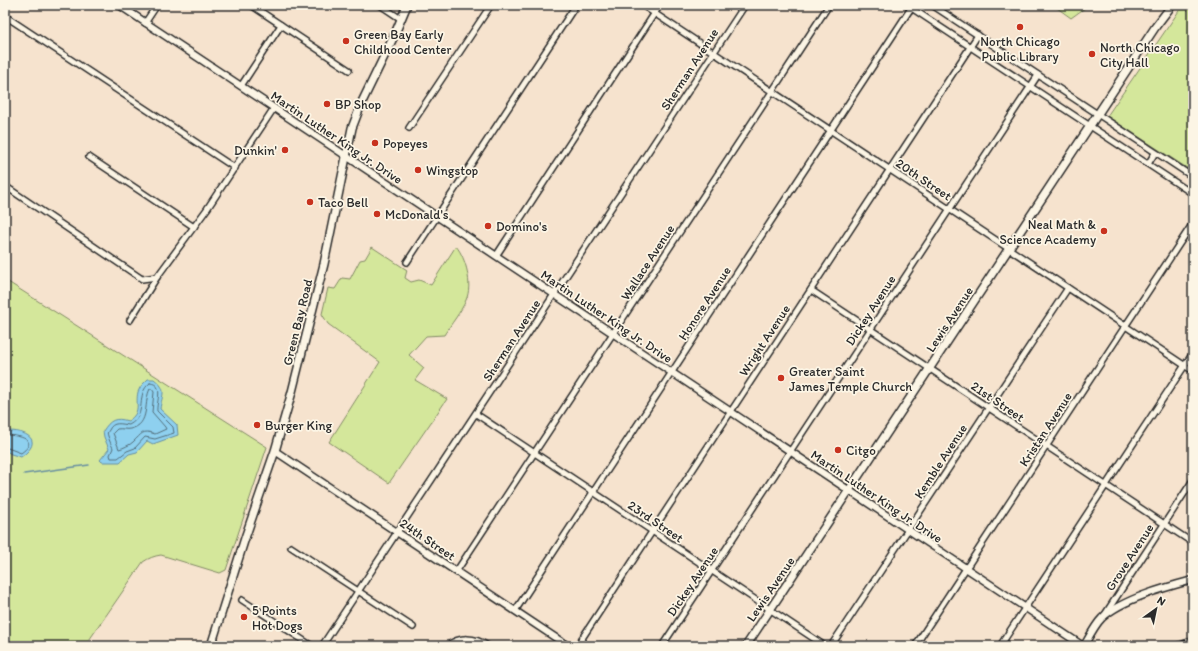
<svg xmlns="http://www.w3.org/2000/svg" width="1198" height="651" font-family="Itim,sans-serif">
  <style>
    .green { fill: #d4e79b; stroke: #808963 }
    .water { fill: #8ed0ef; stroke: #668ea1 }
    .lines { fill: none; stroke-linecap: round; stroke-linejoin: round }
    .shore { stroke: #536d79; stroke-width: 1 }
    .stream { stroke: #668ea1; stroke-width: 1.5 }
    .minor-casing { stroke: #2b2b2b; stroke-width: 8 }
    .tertiary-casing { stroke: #2b2b2b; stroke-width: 9 }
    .secondary-casing { stroke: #2b2b2b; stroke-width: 10 }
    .minor { stroke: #fcf5e5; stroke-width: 5 }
    .tertiary { stroke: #fcf5e5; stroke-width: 6 }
    .secondary { stroke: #fcf5e5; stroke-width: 7 }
    .rail-casing { stroke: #2b2b2b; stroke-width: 3 }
    .rail { stroke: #fcf5e5; stroke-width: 1.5; stroke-dasharray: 4.5; stroke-linecap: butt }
    .poi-dot { fill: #c8321e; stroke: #fcf5e5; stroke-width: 1.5 }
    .labels { text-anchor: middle; stroke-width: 3.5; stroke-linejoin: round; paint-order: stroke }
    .poi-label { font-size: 13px; fill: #2b2b2b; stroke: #fcf5e5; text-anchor: start }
    .street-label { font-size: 13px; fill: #2b2b2b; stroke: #fcf5e5 }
  </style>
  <rect width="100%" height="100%" fill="#f6e3ce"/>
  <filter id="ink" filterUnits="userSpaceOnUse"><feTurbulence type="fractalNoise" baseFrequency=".025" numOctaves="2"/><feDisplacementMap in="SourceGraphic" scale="8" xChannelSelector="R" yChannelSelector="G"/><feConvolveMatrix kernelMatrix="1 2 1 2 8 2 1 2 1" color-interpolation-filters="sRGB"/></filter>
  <g filter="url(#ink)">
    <g class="green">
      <path d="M1053,5H1089L1071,18Z"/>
      <path d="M1183,5H1193V172L1107,116Z"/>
      <path d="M456,246C466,258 473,285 466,300C461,312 451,324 444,335L426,336L409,355L424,368L415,380L447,399L389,483L329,442L380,362L328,324L322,314L328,288L335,289L342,278L350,279L360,260L365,259L372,247L407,270L405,278L411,282L419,280L431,285Z"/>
      <path d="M5,280L267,447L226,570L220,573L161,555C154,556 149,558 143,562L85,646H5Z"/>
    </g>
    <g class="water">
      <path d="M148,379H154C168,390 162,394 160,409L177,425L178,435L153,444L147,441L137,452L129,454L120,462H102L100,460L109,449L104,437L103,431C110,420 115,417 128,421C142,412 135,404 138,392C140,386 144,383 148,379Z"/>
      <path d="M5,431C26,430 45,440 21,457L11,454L5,450Z"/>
    </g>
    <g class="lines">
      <g class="shore">
        <path d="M150,383C165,384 156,402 157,411L173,427L174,433L155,439L145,437L135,448L127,451L118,458H111L110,455L113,448C111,444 109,440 108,436C107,433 107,433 109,430C113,421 121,424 129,425C149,414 134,395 150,383Z"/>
        <path d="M150,389H152L154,392L152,412L165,427L166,429L155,434C142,429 142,434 133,442C130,445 123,448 119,449L113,433L117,429C122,428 126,430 130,429C151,425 143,401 150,389Z"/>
        <path d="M5,435C17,435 41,439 21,453L5,447"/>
      </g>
      <path class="stream" d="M24,474L89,465"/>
      <defs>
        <g id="minor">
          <path d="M251,5L349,70"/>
          <path d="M380,5L401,19"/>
          <path d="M642,5L1193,371"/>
          <path d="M907,5L1193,194"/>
          <path d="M932,5L1193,177"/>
          <path d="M5,16L235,168"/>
          <path d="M145,23L157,5"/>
          <path d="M241,86L281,25"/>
          <path d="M409,128L491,5"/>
          <path d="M89,157L194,227"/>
          <path d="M1148,164L1155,153"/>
          <path d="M5,186L142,279L157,277"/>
          <path d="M496,256L660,5"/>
          <path d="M407,262L576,5"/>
          <path d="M811,290L1193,543"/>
          <path d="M130,320L157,277L207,209L274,108"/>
          <path d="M476,414L825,646"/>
          <path d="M291,547L413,627"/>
          <path d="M456,572L829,5"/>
          <path d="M242,600L312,646"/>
          <path d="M515,611L913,5"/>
          <path d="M1104,616L1193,480"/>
          <path d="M322,646L745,5"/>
          <path d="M447,646C460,636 475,637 488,646"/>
          <path d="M577,646L978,35"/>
          <path d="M662,646L1038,75"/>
          <path d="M831,646L1068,288"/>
          <path d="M915,646L1193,223"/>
          <path d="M1000,646L1193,353"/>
        </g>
        <g id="tertiary">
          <path d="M119,5L1083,646"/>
          <path d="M275,451L568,646"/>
          <path d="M1084,646C1089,637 1095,625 1102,618C1122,599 1167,587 1193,580"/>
        </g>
        <g id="secondary">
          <path d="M211,646L245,538L275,451L292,392L324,264L352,128L362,102L394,36L407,5"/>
          <path d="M746,646L1156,26L1172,5"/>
        </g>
      </defs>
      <use href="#minor" class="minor-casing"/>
      <use href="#tertiary" class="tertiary-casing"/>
      <use href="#secondary" class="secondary-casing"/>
      <use href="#minor" class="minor"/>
      <use href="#tertiary" class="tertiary"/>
      <use href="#secondary" class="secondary"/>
      <defs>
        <path id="rail" d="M1169,646L1193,638"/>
      </defs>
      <use href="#rail" class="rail-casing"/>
      <use href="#rail" class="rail"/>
    </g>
  </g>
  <g class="poi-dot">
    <circle cx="1020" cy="27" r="4"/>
    <circle cx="346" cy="41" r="4"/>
    <circle cx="1092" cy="54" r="4"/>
    <circle cx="327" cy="104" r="4"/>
    <circle cx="375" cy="143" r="4"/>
    <circle cx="285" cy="150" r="4"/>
    <circle cx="418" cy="170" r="4"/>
    <circle cx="310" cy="202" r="4"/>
    <circle cx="377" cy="214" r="4"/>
    <circle cx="488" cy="226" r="4"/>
    <circle cx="1104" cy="231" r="4"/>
    <circle cx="781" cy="378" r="4"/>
    <circle cx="257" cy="425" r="4"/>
    <circle cx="838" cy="450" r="4"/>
    <circle cx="244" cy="617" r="4"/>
  </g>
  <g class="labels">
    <g class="poi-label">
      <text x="354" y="39">Green Bay Early<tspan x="354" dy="15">Childhood Center</tspan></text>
      <text x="1020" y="46" text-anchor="middle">North Chicago<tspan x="1020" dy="15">Public Library</tspan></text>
      <text x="1100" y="52">North Chicago<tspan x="1100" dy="15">City Hall</tspan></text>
      <text x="335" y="109">BP Shop</text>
      <text x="383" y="148">Popeyes</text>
      <text x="277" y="155" text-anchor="end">Dunkin'</text>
      <text x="426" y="175">Wingstop</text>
      <text x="318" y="207">Taco Bell</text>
      <text x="385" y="219">McDonald's</text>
      <text x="1096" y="229" text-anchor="end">Neal Math &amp;<tspan x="1096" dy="15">Science Academy</tspan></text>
      <text x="496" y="231">Domino's</text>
      <text x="789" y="376">Greater Saint<tspan x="789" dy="15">James Temple Church</tspan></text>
      <text x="265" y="430">Burger King</text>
      <text x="846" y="455">Citgo</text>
      <text x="252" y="615">5 Points<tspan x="252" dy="15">Hot Dogs</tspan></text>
    </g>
    <g class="street-label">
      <text transform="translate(689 69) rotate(-57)" y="5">Sherman Avenue</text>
      <text transform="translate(337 137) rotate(34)" y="5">Martin Luther King Jr. Drive</text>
      <text transform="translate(924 179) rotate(34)" y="5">20th Street</text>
      <text transform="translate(647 262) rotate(-57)" y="5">Wallace Avenue</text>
      <text transform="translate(704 303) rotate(-57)" y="5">Honore Avenue</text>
      <text transform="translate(870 310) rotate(-57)" y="5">Dickey Avenue</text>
      <text transform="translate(607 316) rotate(34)" y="5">Martin Luther King Jr. Drive</text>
      <text transform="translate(949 319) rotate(-57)" y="5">Lewis Avenue</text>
      <text transform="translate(297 322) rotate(-76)" y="5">Green Bay Road</text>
      <text transform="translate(511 340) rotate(-57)" y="5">Sherman Avenue</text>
      <text transform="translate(764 340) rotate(-57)" y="5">Wright Avenue</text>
      <text transform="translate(998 401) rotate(34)" y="5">21st Street</text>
      <text transform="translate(1045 429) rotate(-57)" y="5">Kristan Avenue</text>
      <text transform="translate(940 461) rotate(-57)" y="5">Kemble Avenue</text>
      <text transform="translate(877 496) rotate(34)" y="5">Martin Luther King Jr. Drive</text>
      <text transform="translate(656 521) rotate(34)" y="5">23rd Street</text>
      <text transform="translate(428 539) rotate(34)" y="5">24th Street</text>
      <text transform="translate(1129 557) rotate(-57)" y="5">Grove Avenue</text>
      <text transform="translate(692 581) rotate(-56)" y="5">Dickey Avenue</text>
      <text transform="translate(770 589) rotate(-56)" y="5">Lewis Avenue</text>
    </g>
  </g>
  <rect width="1198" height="651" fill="none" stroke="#fcf5e5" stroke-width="20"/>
  <rect x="10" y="10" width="1178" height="631" fill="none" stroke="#2b2b2b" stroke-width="1.5" filter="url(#ink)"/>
  <g transform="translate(1156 609) rotate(33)" stroke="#fcf5e5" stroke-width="3" paint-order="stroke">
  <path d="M0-3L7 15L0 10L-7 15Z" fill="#2b2b2b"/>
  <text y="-6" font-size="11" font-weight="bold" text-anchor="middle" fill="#2b2b2b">N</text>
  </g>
</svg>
